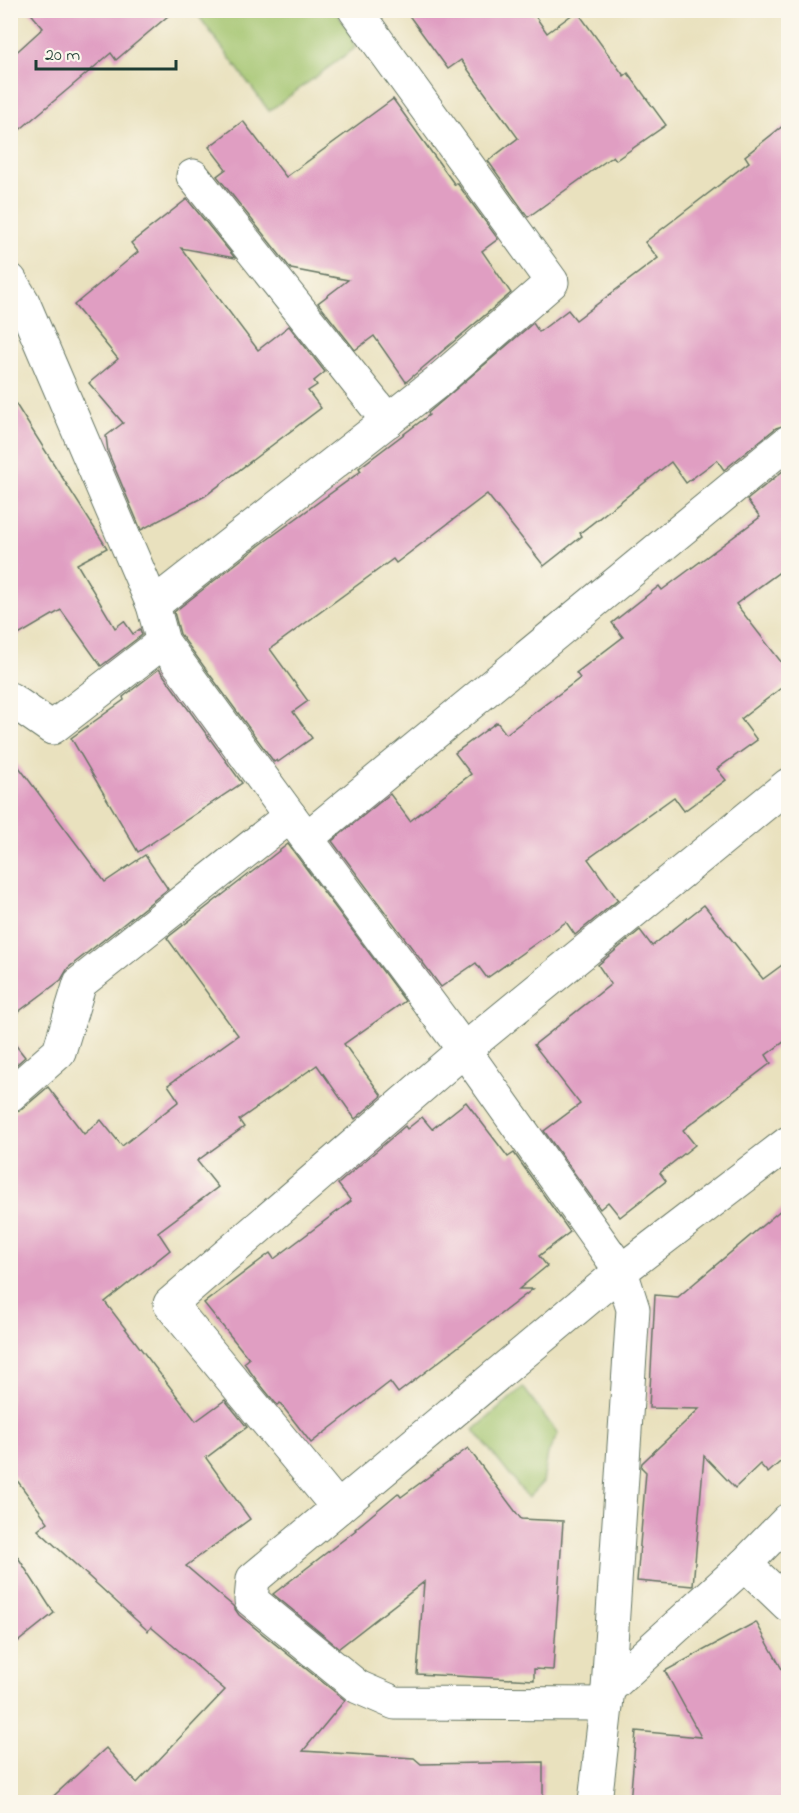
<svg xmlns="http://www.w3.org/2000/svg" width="799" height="1813" font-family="'Indie Flower',sans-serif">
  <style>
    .green { fill: #a3c46e; stroke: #618051; stroke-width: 1.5 }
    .building { fill: #e09ec2 }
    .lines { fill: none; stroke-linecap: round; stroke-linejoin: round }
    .minor-casing { stroke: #667664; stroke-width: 35 }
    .minor { stroke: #fff; stroke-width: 33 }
  </style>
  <rect width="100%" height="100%" fill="#fbf7ec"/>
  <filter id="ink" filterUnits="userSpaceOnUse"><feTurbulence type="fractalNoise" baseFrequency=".0167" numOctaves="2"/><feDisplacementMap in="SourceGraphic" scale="12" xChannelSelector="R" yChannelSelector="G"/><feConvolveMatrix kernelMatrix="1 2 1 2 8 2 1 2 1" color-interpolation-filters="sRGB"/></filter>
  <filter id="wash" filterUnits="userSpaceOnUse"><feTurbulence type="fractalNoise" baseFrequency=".008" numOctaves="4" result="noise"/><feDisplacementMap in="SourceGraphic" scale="24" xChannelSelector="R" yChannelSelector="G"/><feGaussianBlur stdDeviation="1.35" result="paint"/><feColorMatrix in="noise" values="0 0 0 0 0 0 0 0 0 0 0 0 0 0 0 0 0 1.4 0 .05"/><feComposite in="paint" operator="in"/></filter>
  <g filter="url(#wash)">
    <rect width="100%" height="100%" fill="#e9e1be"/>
    <g class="green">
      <path d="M195,11H335L350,32L355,48L269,111Z"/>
      <path d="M523,1387L558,1434L548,1453L543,1482L528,1498L474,1430Z"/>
    </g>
    <g id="blocks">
      <g class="building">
        <path d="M28,10H175L116,60L111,53L10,138V58L43,28Z"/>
        <path d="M405,10H531L547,33L577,11L624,76L628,73L666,125L616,160L613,156L528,217L488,161L518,138L461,60L448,69Z"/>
        <path d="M393,99L455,185L457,183L498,239L482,251L511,293L406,382L374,336L355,350L318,303L348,280L291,269L217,176L226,169L209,147L243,121L286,177Z"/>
        <path d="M789,121V424L776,428L724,470L717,460L686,483L671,462L580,533L582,536L544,566L487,494L396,563L393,559L270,649L308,701L293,712L312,738L278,762L277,760L274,762L180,634L174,612L260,545L361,471L359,468L429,415L428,413L533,323L539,332L568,310L576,320L658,258L645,242L749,162L745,156Z"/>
        <path d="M187,199L235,258L181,248L258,350L289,326L325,372L314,381L317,385L308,391L321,408L205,496L141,530L108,452L106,436L123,423L89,383L118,359L74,305L138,252L131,243Z"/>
        <path d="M10,395L107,548L77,564L115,628L124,621L133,634L140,629L142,635L101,666L61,610L10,640Z"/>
        <path d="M789,466V565L736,604L789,672V682L741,719L757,740L717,769L726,780L684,811L674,797L588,859L618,900L575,935L566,922L487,978L476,963L441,987L332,841L390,794L410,821L471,774L455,753L497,722L506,734L580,678L576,673L623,637L612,623L659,586L662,590L760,517L747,500Z"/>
        <path d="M159,669L242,783L138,852L71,738L124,700L123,697Z"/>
        <path d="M10,755L105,882L145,855L168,889L68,968L61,980L10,1018Z"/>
        <path d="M288,844L405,1001L344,1044L382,1096L355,1119L317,1065L239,1120L244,1127L197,1161L218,1187L158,1232L170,1250L105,1302L196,1421L225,1400L247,1427L206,1458L250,1519L186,1566L233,1606L239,1615L345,1700L303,1751L414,1758L421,1764L543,1762V1803H46L106,1748L137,1783L225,1690L151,1627L148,1631L38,1530L48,1522L10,1471V1113L22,1109L48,1087L84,1134L101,1120L122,1146L179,1101L168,1085L238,1035L167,938Z"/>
        <path d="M704,905L763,979L789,960V1038L766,1055L771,1063L683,1130L695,1145L660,1173L666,1181L620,1217L608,1202L600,1209L544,1131L580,1104L534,1045L611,984L598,965L640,930L652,946Z"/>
        <path d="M10,1038L25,1057L10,1070Z"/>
        <path d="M466,1102L508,1157L514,1153L570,1232L539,1256L547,1266L519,1289H533L398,1393L390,1382L311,1443L280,1403L277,1405L255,1378L244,1363L249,1359L204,1303L270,1253L274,1259L351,1201L338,1184L405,1126L407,1129L422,1117L432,1129Z"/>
        <path d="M789,1203V1454L768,1473L760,1464L735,1488L704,1456L693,1586L637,1581L646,1472L641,1467L642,1463L699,1409L649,1408L655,1295L678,1297Z"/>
        <path d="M468,1448L521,1519L563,1521L553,1670L534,1669V1680L417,1674L424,1582L339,1648L273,1594L356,1530L355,1529L398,1493L401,1497Z"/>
        <path d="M10,1545L54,1613L10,1648Z"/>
        <path d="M756,1622L789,1682V1803H630L636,1731L701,1737L665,1671Z"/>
      </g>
    </g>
  </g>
  <g filter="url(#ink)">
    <use href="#blocks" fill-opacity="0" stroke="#667664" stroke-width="1.5"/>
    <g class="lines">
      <defs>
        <g id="minor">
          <path d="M193,176L388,421"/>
          <path d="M10,280L23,302L153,605L163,642L290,816L464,1050L621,1271L633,1309L608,1689L595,1802"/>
          <path d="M153,605L437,382L552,282L355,10"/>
          <path d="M10,699L52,728L163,642"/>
          <path d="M788,785L464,1050L170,1304L338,1508L621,1271L788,1143"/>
          <path d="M307,838L788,442"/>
          <path d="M10,1095L59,1052L80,983L290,816"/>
          <path d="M338,1508L253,1579L251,1600L358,1687L395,1703L606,1704"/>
          <path d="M745,1564L788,1605"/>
          <path d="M608,1689L745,1564L788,1520"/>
        </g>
      </defs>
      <use href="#minor" class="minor-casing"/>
      <use href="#minor" class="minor"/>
    </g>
  </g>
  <rect width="799" height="1813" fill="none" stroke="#fbf7ec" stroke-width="36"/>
  <path d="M36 60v9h140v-9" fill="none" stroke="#1f3d34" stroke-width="3"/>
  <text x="45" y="60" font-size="18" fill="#1f3d34" stroke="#fbf7ec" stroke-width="4.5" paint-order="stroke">20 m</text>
</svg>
